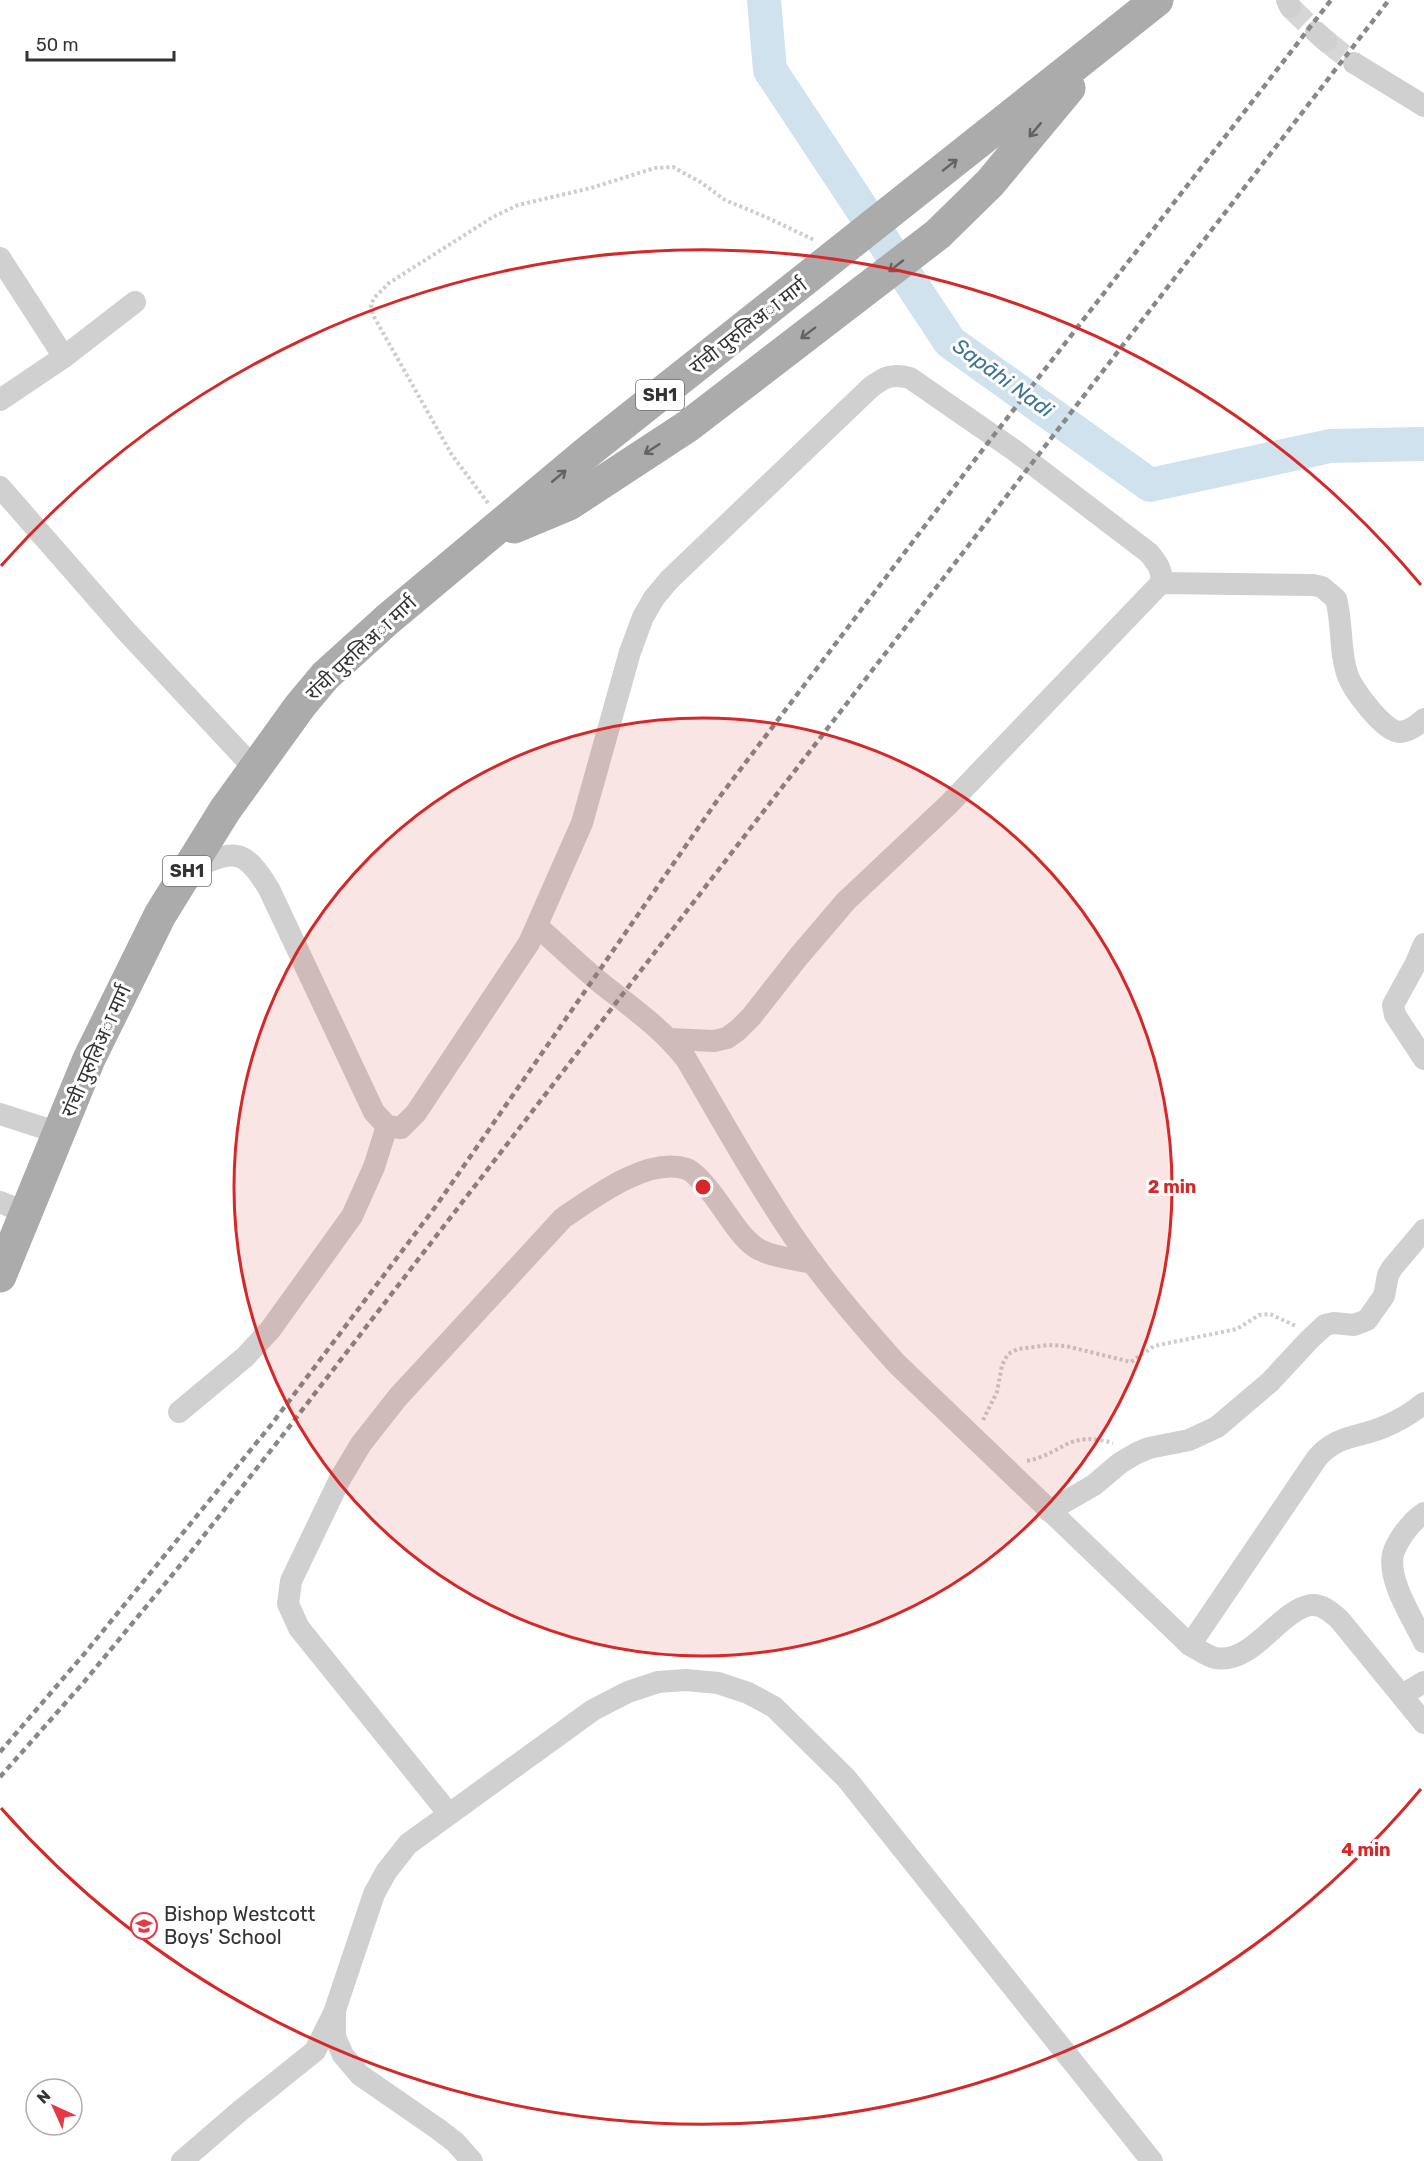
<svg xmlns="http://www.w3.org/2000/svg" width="1424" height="2161" font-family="Rubik,'Noto Sans Devanagari',sans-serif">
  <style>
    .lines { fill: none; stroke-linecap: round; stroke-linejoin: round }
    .river { stroke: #cfe2ee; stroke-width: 34 }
    .street-tunnel { stroke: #d6d6d6; stroke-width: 22; stroke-dasharray: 22 11; stroke-linecap: butt }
    .path { stroke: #cdcdcd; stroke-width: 4; stroke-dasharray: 3 3; stroke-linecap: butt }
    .street { stroke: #d0d0d0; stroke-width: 22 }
    .primary { stroke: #ababab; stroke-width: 33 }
    .rail { stroke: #888; stroke-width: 4.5; stroke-dasharray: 6 4.5; stroke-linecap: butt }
    .oneway { stroke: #636363 }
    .ring { fill: none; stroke: #d62828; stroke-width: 3 }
    .labels { text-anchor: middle; stroke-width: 6; stroke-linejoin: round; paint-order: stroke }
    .shield { fill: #fff; stroke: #707070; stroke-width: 1.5 }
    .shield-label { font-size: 18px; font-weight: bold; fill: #333 }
    .street-label { font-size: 20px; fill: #333; stroke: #fff }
    .poi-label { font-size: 20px; fill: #333; stroke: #fff; text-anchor: start }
    .water-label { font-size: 21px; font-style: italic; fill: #3f7597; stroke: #fff }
    .centre { fill: #d62828; stroke: #fff; stroke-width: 3 }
    .ring-label { font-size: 18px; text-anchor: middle; font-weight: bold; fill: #d62828; stroke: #fff; stroke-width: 6; stroke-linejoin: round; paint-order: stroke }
  </style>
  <rect width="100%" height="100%" fill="#fff"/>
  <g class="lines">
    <path class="river" d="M764,0L770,70L950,342L1150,485L1330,446L1424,444"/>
    <g class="street-tunnel">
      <path d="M1290,7L1316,32"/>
      <path d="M1326,41L1354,63"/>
    </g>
    <g class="path">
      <path d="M488,503L452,455L373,315L371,305L374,298L389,283L493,217L518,205L591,188L655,168L673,167L702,183L725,200L766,217L814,240"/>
      <path d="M983,1420L997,1392L1002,1365L1008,1354L1018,1349L1049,1345L1066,1346L1131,1362L1154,1346L1237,1329L1259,1315L1270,1314L1296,1326"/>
      <path d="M1027,1461C1065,1453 1067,1430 1113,1443"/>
    </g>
    <g class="street">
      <path d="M1287,0L1290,7"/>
      <path d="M1316,32L1326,41"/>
      <path d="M1354,63L1424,106"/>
      <path d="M0,258L64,357"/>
      <path d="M0,400L64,357L135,302"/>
      <path d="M0,487L126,631L255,769"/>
      <path d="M189,869C233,852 242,844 269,889L374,1112L387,1126L401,1128L416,1113L529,943L582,823L630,652L643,617L654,598L669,580L870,388C884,377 892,373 910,378L1014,450L1149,553C1157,563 1163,570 1161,583"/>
      <path d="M537,926C557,944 576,962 596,979C630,1007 658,1024 686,1059C715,1108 742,1157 773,1205C808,1262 852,1314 897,1364L1190,1645C1197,1649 1207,1656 1215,1658C1253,1665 1279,1610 1311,1605C1322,1604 1331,1612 1339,1619L1424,1723"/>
      <path d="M1424,944L1416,963L1393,1005L1395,1015L1424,1059"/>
      <path d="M670,1039L714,1041L727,1038L738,1030L751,1017L799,956L846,901L949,804L1161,583L1313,585L1322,587L1336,599C1343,624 1339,652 1348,676C1353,690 1385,733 1400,732C1410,731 1417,725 1424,719"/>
      <path d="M0,1114L59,1133"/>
      <path d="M0,1202L26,1213"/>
      <path d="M179,1412L245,1357L270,1330L352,1216L374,1167L387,1126"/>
      <path d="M1049,1511L1094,1485L1120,1463L1137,1453L1149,1448L1189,1440L1217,1427L1270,1382L1309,1340L1325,1325L1334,1323L1354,1325L1367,1320L1384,1296L1388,1275L1392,1268L1424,1230"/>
      <path d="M1424,1513C1416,1518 1410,1525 1404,1533C1400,1539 1395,1546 1393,1554C1387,1580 1413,1619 1424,1642"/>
      <path d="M1190,1645L1317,1458C1336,1435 1358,1438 1384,1427C1398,1421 1412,1413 1424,1403"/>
      <path d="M1402,1695L1424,1682"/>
      <path d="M449,1814L299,1628L288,1604L291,1581L340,1479L361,1444L398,1397L563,1218C594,1197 648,1156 687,1169C697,1173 714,1196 721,1206C732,1221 743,1241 760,1250C776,1258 796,1259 813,1263"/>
      <path d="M182,2161L240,2111L315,2051L334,2013"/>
      <path d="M472,2161L455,2142L438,2129L360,2075L343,2055L335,2037V2010L374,1894L386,1872L408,1844L593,1710L628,1692L658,1682L686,1680L718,1683L748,1693L774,1707L846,1778L1152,2161"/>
    </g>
    <g class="primary">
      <path d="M514,527L569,504L688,426L938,234L990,183L1069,88"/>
      <path d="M0,1276L89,1059L160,915L225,810L300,706L325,676L388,619L590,450L1157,0"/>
    </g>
    <g class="rail">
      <path d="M0,1752L85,1653L271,1425L436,1206L721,795L977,457L1331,0"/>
      <path d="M0,1777L84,1682L187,1557L279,1440L1389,0"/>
    </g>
  </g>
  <defs><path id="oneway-shaft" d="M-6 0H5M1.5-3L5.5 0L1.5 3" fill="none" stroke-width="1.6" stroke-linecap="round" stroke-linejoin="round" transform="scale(1.5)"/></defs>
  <g class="oneway">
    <use href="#oneway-shaft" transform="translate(1035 130) rotate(130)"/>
    <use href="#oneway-shaft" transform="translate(950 165) rotate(-38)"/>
    <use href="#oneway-shaft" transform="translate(896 266) rotate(142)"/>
    <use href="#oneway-shaft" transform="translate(808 333) rotate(143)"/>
    <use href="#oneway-shaft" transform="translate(652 449) rotate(147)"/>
    <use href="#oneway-shaft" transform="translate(559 476) rotate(-40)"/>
  </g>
  <circle cx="703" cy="1187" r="469" fill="#d62828" fill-opacity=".12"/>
  <g class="ring">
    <circle cx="703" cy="1187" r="469"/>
    <path d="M1421 1789A937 937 0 0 1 1 1808M1 566A937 937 0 0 1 1421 585"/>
  </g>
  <defs>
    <symbol id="school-ring" viewBox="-11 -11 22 22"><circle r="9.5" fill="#fff" stroke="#e63946" stroke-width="1.5"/><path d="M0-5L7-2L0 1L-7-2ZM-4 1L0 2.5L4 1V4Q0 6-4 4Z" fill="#e63946"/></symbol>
  </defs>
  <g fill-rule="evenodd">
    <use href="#school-ring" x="129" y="1911" width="30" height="30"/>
  </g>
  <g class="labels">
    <g class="shield">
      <rect x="636" y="380" width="48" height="30" rx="4.5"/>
      <rect x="163" y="856" width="48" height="30" rx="4.5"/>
    </g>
    <g class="shield-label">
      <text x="660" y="401">SH1</text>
      <text x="187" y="877">SH1</text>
    </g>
    <g class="street-label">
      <text transform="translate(748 326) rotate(-38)" y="7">रांची पुरुलिअा मार्ग</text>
      <text transform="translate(361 648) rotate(-43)" y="7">रांची पुरुलिअा मार्ग</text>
      <text transform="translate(96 1051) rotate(-66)" y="7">रांची पुरुलिअा मार्ग</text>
    </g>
    <g class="poi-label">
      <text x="164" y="1921">Bishop Westcott<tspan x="164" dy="23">Boys' School</tspan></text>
    </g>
    <g class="water-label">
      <text transform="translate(1003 378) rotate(36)" y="7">Sapāhi Nadi</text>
    </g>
  </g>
  <circle cx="703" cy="1187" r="9" class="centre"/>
  <g class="ring-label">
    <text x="1172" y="1193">2 min</text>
    <text x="1366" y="1856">4 min</text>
  </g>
  <g transform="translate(54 2107) rotate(315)"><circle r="28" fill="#ffffff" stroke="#adadad" stroke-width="1.5"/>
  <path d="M0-4.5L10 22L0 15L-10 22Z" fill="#e63946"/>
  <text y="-9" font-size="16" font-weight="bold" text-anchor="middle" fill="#333333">N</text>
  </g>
  <path d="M27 51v9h147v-9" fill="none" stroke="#333333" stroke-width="3"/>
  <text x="36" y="51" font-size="18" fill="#333333" stroke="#ffffff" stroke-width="4.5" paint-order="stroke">50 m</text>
</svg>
